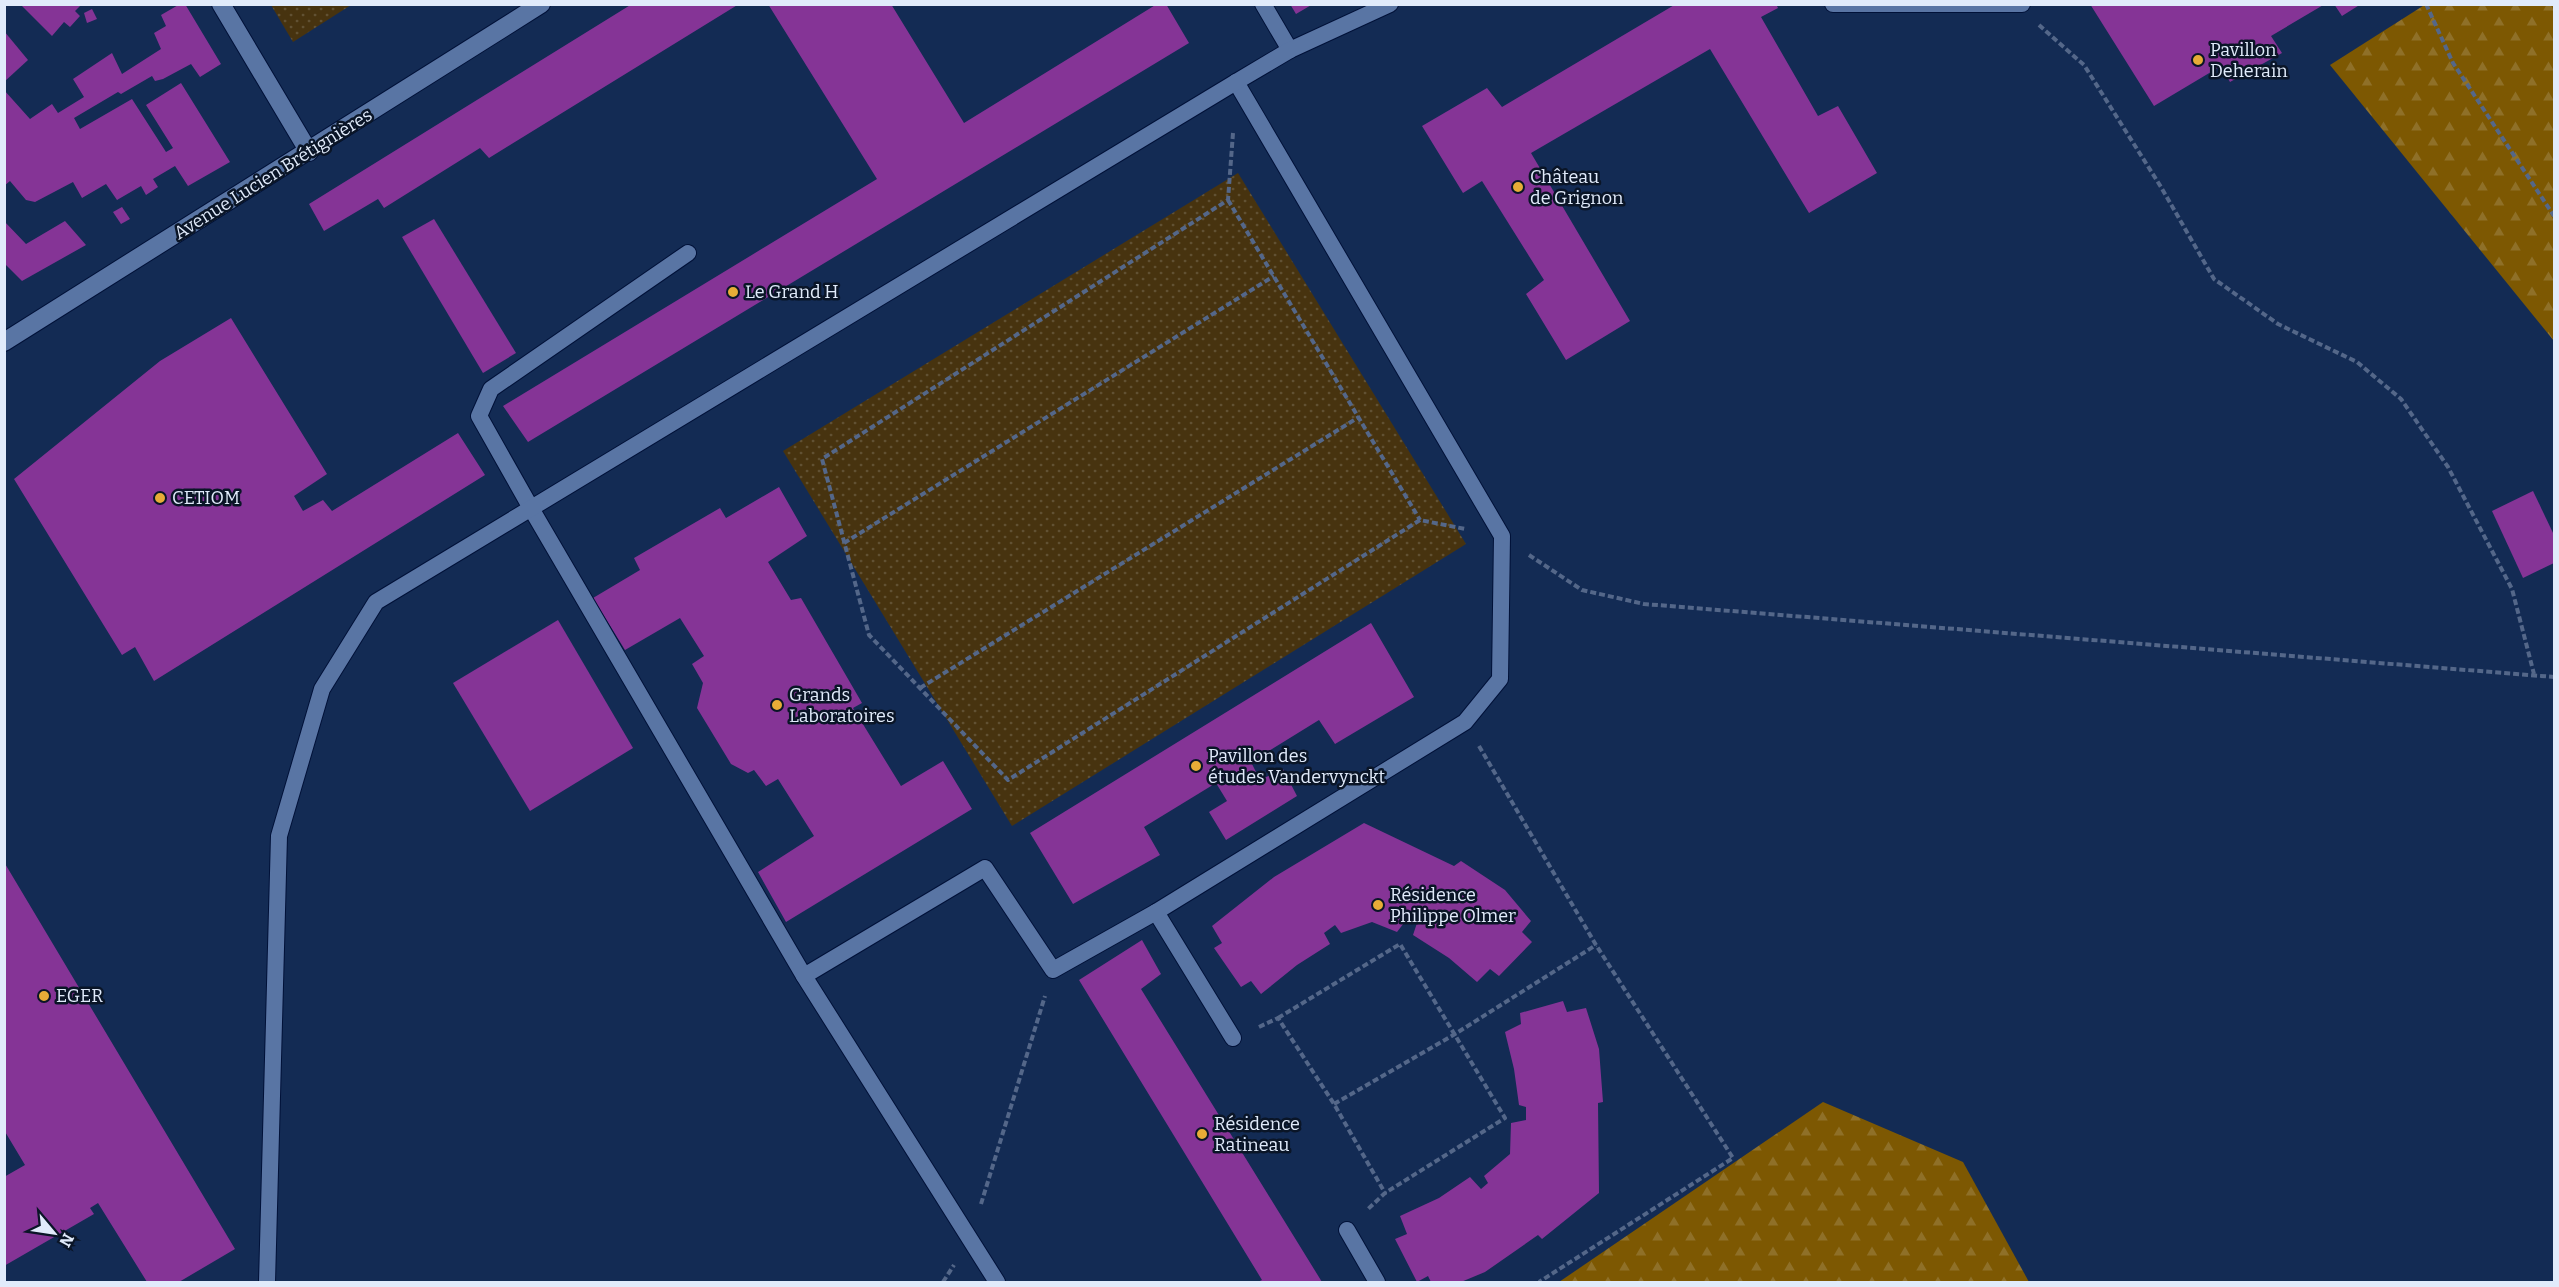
<svg xmlns="http://www.w3.org/2000/svg" width="2559" height="1287" font-family="Bitter,serif">
  <style>
    .grass { fill: url(#grass-dots) }
    .forest { fill: url(#forest-firs) }
    .building { fill: #853496 }
    .lines { fill: none; stroke-linecap: round; stroke-linejoin: round }
    .lane-casing { stroke: #001138; stroke-width: 18 }
    .street-casing { stroke: #001138; stroke-width: 20 }
    .path { stroke: #546789; stroke-width: 4; stroke-dasharray: 6 3; stroke-linecap: butt }
    .lane { stroke: #5975a4; stroke-width: 16 }
    .street { stroke: #5975a4; stroke-width: 18 }
    .poi-dot { fill: #e7ac37; stroke: #0a1527; stroke-width: 2 }
    .labels { text-anchor: middle; stroke-width: 5; stroke-linejoin: round; paint-order: stroke }
    .poi-label { font-size: 18px; fill: #e1ebfb; stroke: #0a1527; text-anchor: start }
    .street-label { font-size: 18px; fill: #e1ebfb; stroke: #0a1527 }
  </style>
  <defs>
    <pattern id="grass-dots" width="8" height="8" patternUnits="userSpaceOnUse" patternTransform="scale(1.5)"><rect width="8" height="8" fill="#47330f"/><path d="M2 2h.1M6 6h.1" fill="none" stroke="#615133" stroke-width="1.8" stroke-linecap="round"/></pattern>
    <pattern id="forest-firs" width="22" height="20" patternUnits="userSpaceOnUse" patternTransform="scale(1.5)"><rect width="22" height="20" fill="#7d5802"/><path d="M5 1l3.5 6h-7zM16 11l3.5 6h-7z" fill="#8f7028"/></pattern>
  </defs>
  <rect width="100%" height="100%" fill="#132b54"/>
  <g class="grass">
    <path d="M271,5H351L293,42Z"/>
    <path d="M1238,173L1466,544L1012,826L783,451Z"/>
  </g>
  <g class="forest">
    <path d="M2426,4L2554,5V341L2330,65Z"/>
    <path d="M1823,1102L1963,1162L2029,1282H1559Z"/>
  </g>
  <g class="building">
    <path d="M20,4H82L75,11L80,16L70,27L64,22L52,36Z"/>
    <path d="M180,4H185L221,64L200,77L191,64L163,79L155,81L152,76L121,94L118,92L74,118L80,129L132,99L166,152L173,148L146,105L181,83L230,162L188,186L175,166L153,179L158,187L146,195L141,186L117,200L106,184L82,198L73,182L35,202L26,200L10,181L4,186V90L30,119L52,104L58,113L84,97L73,79L112,53L122,74L161,49L154,33L166,26L161,15Z"/>
    <path d="M632,4H739L489,158L480,148L384,208L378,199L324,231L309,204Z"/>
    <path d="M768,4H891L964,123L1157,4H1166L1189,43L528,442L503,406L877,179Z"/>
    <path d="M1290,4H1313L1296,14Z"/>
    <path d="M1676,4H1776L1778,8L1761,17L1818,116L1838,106L1877,173L1809,213L1710,49L1531,153L1630,321L1566,360L1526,294L1544,280L1482,181L1463,193L1422,126L1487,88L1502,107Z"/>
    <path d="M2090,4H2325L2271,36L2282,53L2230,82L2221,66L2154,106Z"/>
    <path d="M2334,4H2361L2342,16Z"/>
    <path d="M92,9L97,19L87,23L84,13Z"/>
    <path d="M4,31L28,60L4,82Z"/>
    <path d="M122,207L130,219L121,224L113,212Z"/>
    <path d="M434,219L516,353L483,373L402,237Z"/>
    <path d="M4,221L26,244L65,221L86,245L22,281L4,263Z"/>
    <path d="M231,318L327,474L294,496L303,511L323,500L332,511L458,433L485,475L154,681L135,647L122,655L14,479L160,361Z"/>
    <path d="M779,487L807,536L768,562L791,600L801,598L862,703L853,708L901,786L943,761L972,809L786,922L758,872L814,836L778,779L766,786L754,770L748,773L731,764L697,708L703,683L692,664L704,656L680,618L625,650L593,598L640,570L634,558L720,508L726,518Z"/>
    <path d="M2533,491L2554,535V563L2523,578L2492,511Z"/>
    <path d="M558,620L633,748L530,811L453,683Z"/>
    <path d="M1371,623L1414,697L1335,744L1319,720L1251,762L1260,780L1283,769L1297,796L1226,840L1209,812L1227,801L1216,783L1144,827L1160,855L1073,904L1030,833Z"/>
    <path d="M1364,823L1454,866L1461,861L1505,890L1531,921L1522,932L1532,942L1499,976L1490,969L1477,982L1449,958L1413,935L1417,923L1407,919L1397,932L1372,922L1341,933L1335,925L1324,933L1330,944L1297,965L1261,994L1251,981L1241,987L1214,948L1222,943L1212,926L1274,877Z"/>
    <path d="M4,862L235,1249L179,1282H147L98,1203L90,1208L94,1214L4,1266V1177L25,1165L4,1130Z"/>
    <path d="M1142,940L1161,974L1141,989L1322,1282H1258L1262,1280L1079,980Z"/>
    <path d="M1563,1001L1567,1012L1586,1008L1599,1049L1603,1102L1598,1103L1599,1193L1542,1239L1538,1235L1485,1272L1461,1282H1431L1428,1276L1417,1282L1395,1239L1407,1234L1400,1216L1439,1198L1470,1177L1481,1189L1488,1183L1484,1176L1510,1154L1511,1123L1526,1120V1107L1519,1105L1514,1069L1505,1032L1521,1024L1520,1013Z"/>
  </g>
  <g class="lines">
    <defs>
      <g id="lane">
        <path d="M1263,4L1290,50"/>
        <path d="M1833,4H2022"/>
        <path d="M688,253L491,389L479,416L532,510L804,976L997,1282"/>
        <path d="M1156,912L1233,1038"/>
        <path d="M804,976L985,868L1053,970L1156,912L1465,722L1500,679L1502,536L1236,82"/>
        <path d="M1347,1230L1377,1282"/>
        <path d="M267,1282L279,836L322,689L376,602L1236,82L1290,50L1390,4"/>
      </g>
      <g id="street">
        <path d="M221,4L309,152"/>
        <path d="M4,342L541,4"/>
      </g>
    </defs>
    <use href="#lane" class="lane-casing"/>
    <use href="#street" class="street-casing"/>
    <g class="path">
      <path d="M2426,4L2453,63L2554,216"/>
      <path d="M2039,25L2084,65L2161,187L2214,279L2278,324L2357,362L2401,399L2448,467L2512,589L2534,674"/>
      <path d="M1233,133L1228,200L822,459L869,635L1008,780L1420,520L1465,529"/>
      <path d="M1228,200L1420,520"/>
      <path d="M844,543L1274,276"/>
      <path d="M1529,555L1582,590L1644,604L2554,677"/>
      <path d="M920,688L1359,417"/>
      <path d="M1479,746L1596,945L1733,1158L1539,1282"/>
      <path d="M1278,1018L1400,944L1505,1118L1385,1193"/>
      <path d="M1259,1027L1278,1018L1334,1104L1385,1193L1367,1210"/>
      <path d="M1334,1104L1455,1034L1596,945"/>
      <path d="M981,1204L1045,996"/>
      <path d="M943,1282L954,1265"/>
    </g>
    <use href="#lane" class="lane"/>
    <use href="#street" class="street"/>
  </g>
  <g class="poi-dot">
    <circle cx="2198" cy="60" r="6"/>
    <circle cx="1518" cy="187" r="6"/>
    <circle cx="733" cy="292" r="6"/>
    <circle cx="160" cy="498" r="6"/>
    <circle cx="777" cy="705" r="6"/>
    <circle cx="1196" cy="766" r="6"/>
    <circle cx="1378" cy="905" r="6"/>
    <circle cx="44" cy="996" r="6"/>
    <circle cx="1202" cy="1134" r="6"/>
  </g>
  <g class="labels">
    <g class="poi-label">
      <text x="2210" y="56">Pavillon<tspan x="2210" dy="21">Deherain</tspan></text>
      <text x="1530" y="183">Château<tspan x="1530" dy="21">de Grignon</tspan></text>
      <text x="745" y="298">Le Grand H</text>
      <text x="172" y="504">CETIOM</text>
      <text x="789" y="701">Grands<tspan x="789" dy="21">Laboratoires</tspan></text>
      <text x="1208" y="762">Pavillon des<tspan x="1208" dy="21">études Vandervynckt</tspan></text>
      <text x="1390" y="901">Résidence<tspan x="1390" dy="21">Philippe Olmer</tspan></text>
      <text x="56" y="1002">EGER</text>
      <text x="1214" y="1130">Résidence<tspan x="1214" dy="21">Ratineau</tspan></text>
    </g>
    <g class="street-label">
      <text transform="translate(273 174) rotate(-32)" y="6">Avenue Lucien Brétignières</text>
    </g>
  </g>
  <rect width="2559" height="1287" fill="none" stroke="#e1ebfb" stroke-width="12"/>
  <g transform="translate(54 1233) rotate(119)" stroke="#0a1527" stroke-width="4.5" paint-order="stroke">
  <path d="M0-4.5L10 22L0 15L-10 22Z" fill="#e1ebfb"/>
  <text y="-9" font-size="16" font-weight="bold" text-anchor="middle" fill="#e1ebfb">N</text>
  </g>
</svg>
